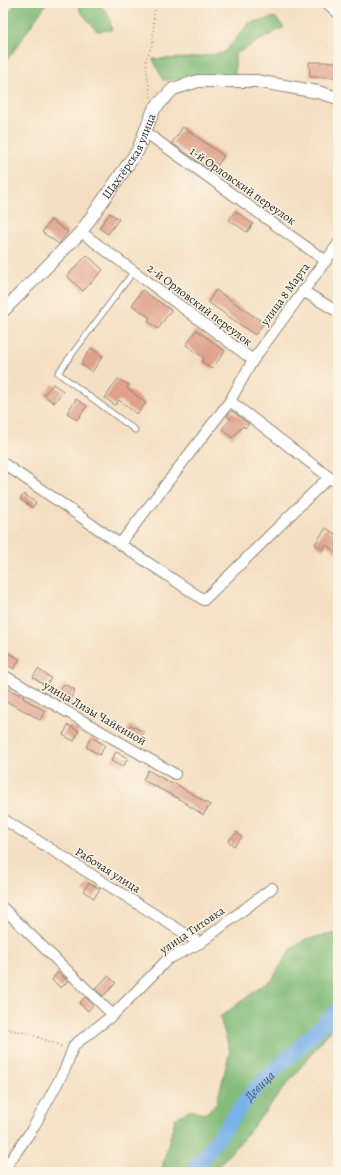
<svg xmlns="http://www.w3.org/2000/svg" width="341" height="1175" font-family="Alegreya,serif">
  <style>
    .forest { fill: #84bc7a; stroke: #587452 }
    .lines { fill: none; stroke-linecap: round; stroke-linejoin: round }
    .river { stroke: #79b1e9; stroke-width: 15 }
    .building { fill: #dfa18a }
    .service-casing { stroke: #908577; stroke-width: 7 }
    .minor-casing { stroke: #908577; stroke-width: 12 }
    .tertiary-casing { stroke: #908577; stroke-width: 14 }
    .path { stroke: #908577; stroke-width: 1.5; stroke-dasharray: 1 3; stroke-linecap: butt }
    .service { stroke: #fff; stroke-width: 5 }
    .minor { stroke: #fff; stroke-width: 10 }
    .tertiary { stroke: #fff; stroke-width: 12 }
    .labels { text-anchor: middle; stroke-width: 3; stroke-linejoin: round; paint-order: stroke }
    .street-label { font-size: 12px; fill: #2b2b2b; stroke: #fcf5e5 }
    .water-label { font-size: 13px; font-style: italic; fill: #465a6e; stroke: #fcf5e5 }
  </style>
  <rect width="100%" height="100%" fill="#fcf5e5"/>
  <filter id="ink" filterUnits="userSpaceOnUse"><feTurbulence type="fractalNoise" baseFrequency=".025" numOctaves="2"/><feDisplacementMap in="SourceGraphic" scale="8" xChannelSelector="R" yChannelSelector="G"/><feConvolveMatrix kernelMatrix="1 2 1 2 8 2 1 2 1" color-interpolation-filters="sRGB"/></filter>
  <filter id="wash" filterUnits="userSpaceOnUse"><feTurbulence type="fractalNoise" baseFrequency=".012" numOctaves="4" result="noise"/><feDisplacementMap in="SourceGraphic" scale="16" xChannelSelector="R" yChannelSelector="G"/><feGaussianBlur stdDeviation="0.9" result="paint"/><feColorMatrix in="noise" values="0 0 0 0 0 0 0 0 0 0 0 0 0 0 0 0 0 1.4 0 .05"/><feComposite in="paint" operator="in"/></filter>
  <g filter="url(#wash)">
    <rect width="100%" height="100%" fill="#f4dfc3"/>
    <g class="forest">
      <path d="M16,3H45L46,4L3,66V20Z"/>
      <path d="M77,3H99L109,16L112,30L97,31L81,12Z"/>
      <path d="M275,17L284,27L235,54V76L163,80L153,59L188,58L224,53L249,23Z"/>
      <path d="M338,933V1025L333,1027L243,1139L213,1172H161L175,1119L189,1110L205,1114L217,1102L230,1051L220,1017L273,978L291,949L306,939Z"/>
    </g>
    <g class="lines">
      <path class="river" id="s1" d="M193,1172L252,1092L338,1010"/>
    </g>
    <g id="blocks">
      <g class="building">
        <path d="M309,62H338V77H310Z"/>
        <path d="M183,127L224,156L213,172L172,143Z"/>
        <path d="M235,211L253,224L247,232L229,220Z"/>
        <path d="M110,213L119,219L108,234L99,228Z"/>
        <path d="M51,220L68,232L59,244L42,232Z"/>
        <path d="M87,255L103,270L83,291L67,276Z"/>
        <path d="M142,290L171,310L158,329L148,321L150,318L132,305Z"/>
        <path d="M216,290L264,323L255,335L208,302Z"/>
        <path d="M196,330L225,351L212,369L202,362L204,358L186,345Z"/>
        <path d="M91,348L103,356L92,372L81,364Z"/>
        <path d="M118,379L129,385L127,388L146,403L137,414L119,400L115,405L105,398Z"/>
        <path d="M53,384L63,391L54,403L44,395Z"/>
        <path d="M76,399L87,406L77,420L67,413Z"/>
        <path d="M232,411L249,424L245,428L243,426L232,438L222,429L231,419L227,416Z"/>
        <path d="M24,494L36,503L32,508L20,499Z"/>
        <path d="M326,528L338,536V554L326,545L323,550L315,544Z"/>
        <path d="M7,652L20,659L14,669L3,662V658Z"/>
        <path d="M38,669L51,678L46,686L33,677Z"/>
        <path d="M64,684L75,690L70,700L58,693Z"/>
        <path d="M3,686L24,697L23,698L45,711L40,720L27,712L3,700Z"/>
        <path d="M68,725L79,731L74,741L63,735Z"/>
        <path d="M130,725L144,732L140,739L126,732Z"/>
        <path d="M91,737L105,745L100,755L86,747Z"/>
        <path d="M116,752L128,758L123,767L111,761Z"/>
        <path d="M148,770L172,784L173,782L210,805L203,815L181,800L143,780Z"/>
        <path d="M237,832L242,837L234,846L228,841Z"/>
        <path d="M89,883L100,889L94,898L83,891Z"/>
        <path d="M58,972L68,981L61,988L52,980Z"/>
        <path d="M108,976L116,983L103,996L95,989Z"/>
        <path d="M85,997L93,1005L88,1011L79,1003Z"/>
      </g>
    </g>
  </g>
  <g filter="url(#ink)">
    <use href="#blocks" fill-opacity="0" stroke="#908577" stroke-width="1"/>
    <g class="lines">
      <defs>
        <path id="service" d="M134,271L58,373L135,430"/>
        <g id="minor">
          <path d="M327,3L338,13"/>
          <path d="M145,132L326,261"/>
          <path d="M81,232L253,360L230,401L338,484"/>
          <path d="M303,291L338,312"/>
          <path d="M253,360L338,244"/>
          <path d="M3,463L120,544L204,600L329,477"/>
          <path d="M120,544L230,401"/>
          <path d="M3,675L175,774"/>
          <path d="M3,819L200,943"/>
          <path d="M3,908L113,1015"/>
          <path d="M3,1171L33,1128L65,1069L74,1045L113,1015L168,959L200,943L272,888"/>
        </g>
        <g id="tertiary">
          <path id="s2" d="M3,311L81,232L138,150L154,109L173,89L198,81H256L318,92L338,98"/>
        </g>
      </defs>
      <use href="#service" class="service-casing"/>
      <use href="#minor" class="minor-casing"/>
      <use href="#tertiary" class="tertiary-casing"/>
      <g class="path">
        <path d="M151,97L147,74L146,59L153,43L154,14L157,3"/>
        <path d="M3,1028L30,1034L61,1046H64"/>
      </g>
      <use href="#service" class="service"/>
      <use href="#minor" class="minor"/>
      <use href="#tertiary" class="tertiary"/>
    </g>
  </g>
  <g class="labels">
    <g class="street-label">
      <text dy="4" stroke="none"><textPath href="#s2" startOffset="201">Шахтёрская улица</textPath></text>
      <text transform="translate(243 186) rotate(35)" y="4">1-й Орловский переулок</text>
      <text transform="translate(285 294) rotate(-54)" y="4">улица 8 Марта</text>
      <text transform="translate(200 305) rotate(37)" y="4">2-й Орловский переулок</text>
      <text transform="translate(95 713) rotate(30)" y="4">улица Лизы Чайкиной</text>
      <text transform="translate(108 870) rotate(32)" y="4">Рабочая улица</text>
      <text transform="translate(192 930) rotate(-34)" y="4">улица Титовка</text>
    </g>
    <g class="water-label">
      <text dy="5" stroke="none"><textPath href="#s1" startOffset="109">Девица</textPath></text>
    </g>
  </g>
  <rect width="341" height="1175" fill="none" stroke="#fcf5e5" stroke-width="16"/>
</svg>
